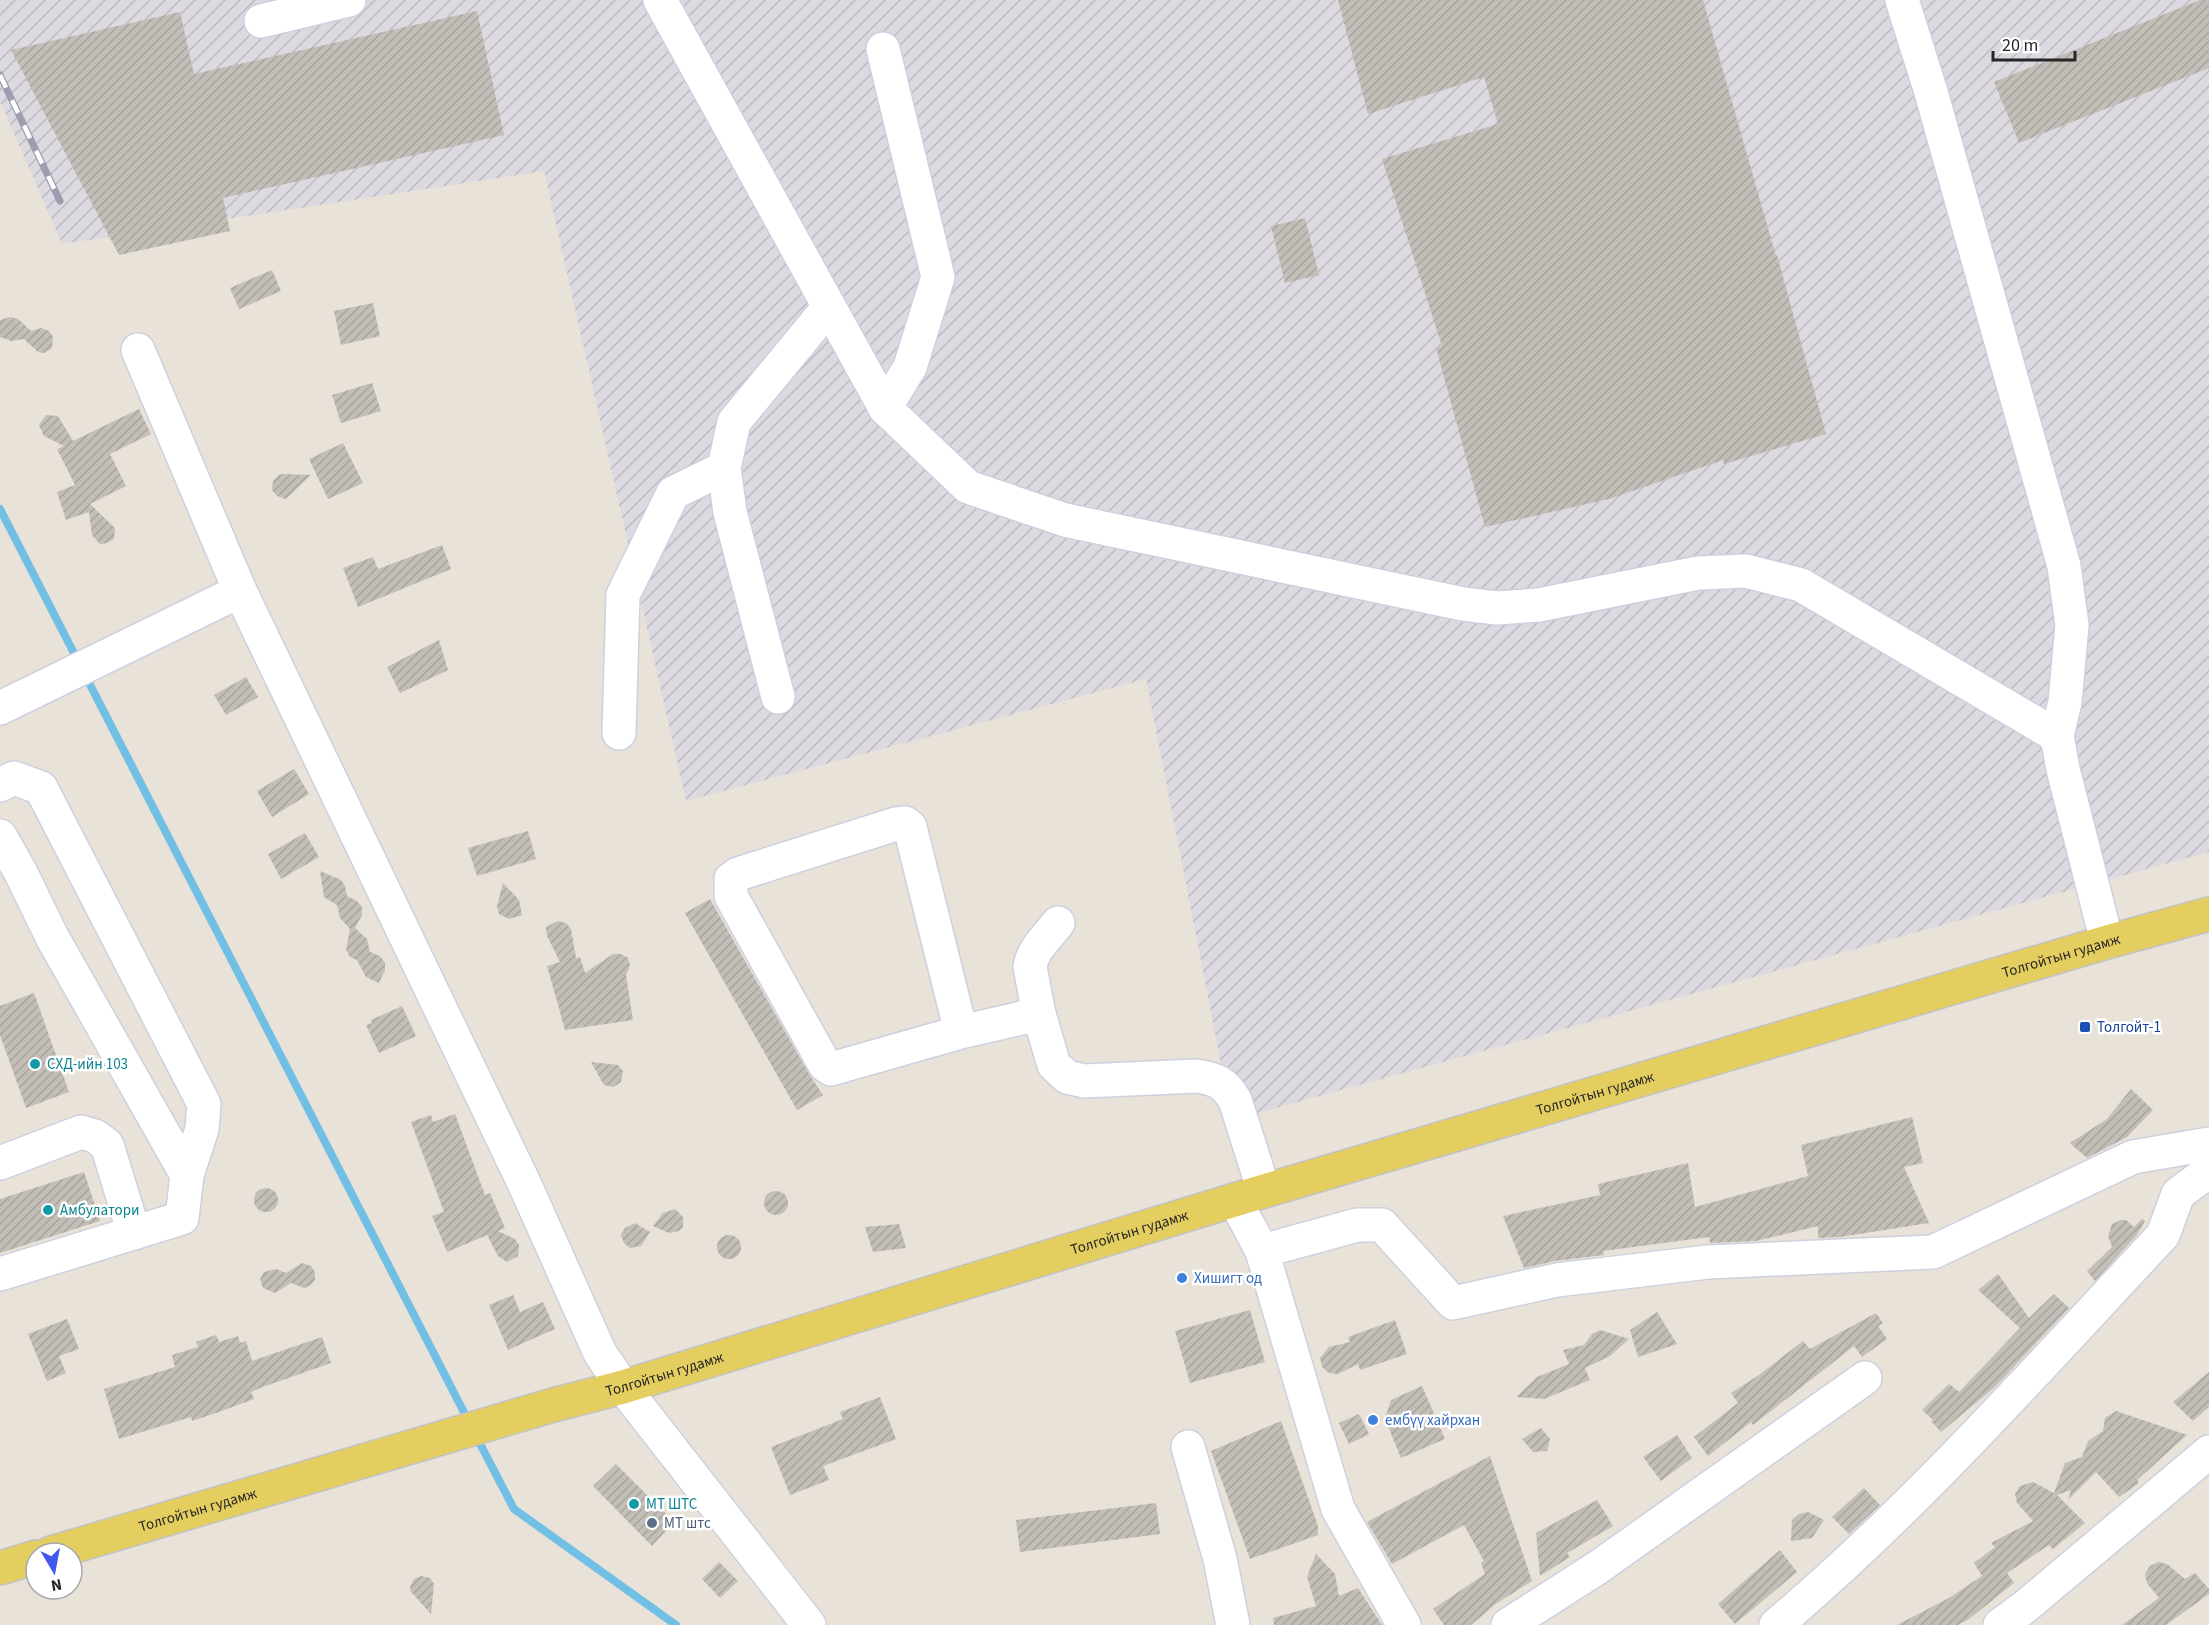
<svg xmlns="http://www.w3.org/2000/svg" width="2209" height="1625" font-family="'Source Sans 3',sans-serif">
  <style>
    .industrial { fill: url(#industrial-furrows) }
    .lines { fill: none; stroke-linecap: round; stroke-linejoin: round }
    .stream { stroke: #71bfe5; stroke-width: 8 }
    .building { fill: url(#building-hatch) }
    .minor-casing { stroke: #ced0df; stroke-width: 36 }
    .major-casing { stroke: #c2c2c2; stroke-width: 36 }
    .minor { stroke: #fff; stroke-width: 33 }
    .major { stroke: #e5ce60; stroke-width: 33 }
    .rail-casing { stroke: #9c9eb0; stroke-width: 7 }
    .rail { stroke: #fff; stroke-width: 4.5; stroke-dasharray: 14; stroke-linecap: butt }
    .transit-dot { fill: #1a4fb4; stroke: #fff; stroke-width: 2 }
    .culture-dot { fill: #0f9aa8; stroke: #fff; stroke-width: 2 }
    .shop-dot { fill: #3f7fe0; stroke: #fff; stroke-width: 2 }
    .service-dot { fill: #5c6f8a; stroke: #fff; stroke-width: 2 }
    .labels { text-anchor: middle; stroke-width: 5; stroke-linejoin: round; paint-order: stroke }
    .street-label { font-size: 15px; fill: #262626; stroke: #fff }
    .transit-label { font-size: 15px; fill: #164399; stroke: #fff; text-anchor: start }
    .culture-label { font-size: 15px; fill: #0d838f; stroke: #fff; text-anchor: start }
    .shop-label { font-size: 15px; fill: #366cbe; stroke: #fff; text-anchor: start }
    .service-label { font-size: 15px; fill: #4e5e75; stroke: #fff; text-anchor: start }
  </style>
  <defs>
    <pattern id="industrial-furrows" width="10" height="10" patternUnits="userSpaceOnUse" patternTransform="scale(1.5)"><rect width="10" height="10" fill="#dcd9e1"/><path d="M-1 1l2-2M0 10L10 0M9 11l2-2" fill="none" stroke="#bdbac1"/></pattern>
    <pattern id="building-hatch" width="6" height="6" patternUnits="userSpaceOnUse" patternTransform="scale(1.5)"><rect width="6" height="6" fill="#c3bfb8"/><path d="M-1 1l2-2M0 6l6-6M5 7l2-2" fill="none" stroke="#a7a49e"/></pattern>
  </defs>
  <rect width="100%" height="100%" fill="#e8e2d8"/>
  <path class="industrial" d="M0,0H2209V852L1232,1120L1146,679L686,801L544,171L62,244L0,101Z"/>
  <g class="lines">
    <g class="stream">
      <path d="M0,509L78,661"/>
      <path d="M84,673L469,1422"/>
      <path d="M475,1434L514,1509L676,1625"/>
    </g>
  </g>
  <g class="building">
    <path d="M1338,0H1703L1776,256L1777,255L1826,434L1724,464L1723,460L1609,499L1485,527L1436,348L1442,346L1382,159L1498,124L1484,77L1368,114Z"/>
    <path d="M2200,0H2209V68L2019,143L1994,82Z"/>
    <path d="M477,11L504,135L223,198L230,231L119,255L11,50L180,12L194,74Z"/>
    <path d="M1305,218L1319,275L1285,283L1271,226Z"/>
    <path d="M272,270L281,291L239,309L230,288Z"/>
    <path d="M373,303L380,336L341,345L334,311Z"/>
    <path d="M10,317L18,319L31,331L41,328L49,331L53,337L52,348L44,353L38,352L24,339L11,341L0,337V320Z"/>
    <path d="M372,383L381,411L341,423L332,395Z"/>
    <path d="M139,409L151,434L110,454L126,486L90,504L115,528L114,539L107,543L100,544L92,535L89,512L66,520L57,492L75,485L57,449L64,446L44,436L39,425L46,415L58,416L73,441Z"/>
    <path d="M343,443L363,483L328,499L309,459Z"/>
    <path d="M279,475L283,474L311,475L286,499L277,496L272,490L273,481Z"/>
    <path d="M442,545L451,569L358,607L343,568L373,557L378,569Z"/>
    <path d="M439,640L448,670L400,693L387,667Z"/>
    <path d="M246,677L258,697L226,715L214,695Z"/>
    <path d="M294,769L309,794L272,817L257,791Z"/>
    <path d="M528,831L536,859L477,876L468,848Z"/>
    <path d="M305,833L319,857L281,879L268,854Z"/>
    <path d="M320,871L341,880L345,886L347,896L357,901L362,907V915L355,928L367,939L370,952L380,956L385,963V970L379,983L366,977L357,960L350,957L346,950L350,929L340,918L337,905L324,897Z"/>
    <path d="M503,883L519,900L522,915L509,919L499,914L497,906Z"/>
    <path d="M710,899L809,1074L823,1095L797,1110L685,913Z"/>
    <path d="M558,921L566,923L571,929L576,958L580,957L585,973L613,954H621L628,958L630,966L626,975L633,1020L565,1030L547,966L560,962L547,936L546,927Z"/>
    <path d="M34,993L69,1092L26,1108L0,1035V1006Z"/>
    <path d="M402,1006L416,1036L379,1053L366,1025L372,1023L371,1020Z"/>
    <path d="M591,1062L618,1065L623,1071L621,1082L613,1087L604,1085Z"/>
    <path d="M2131,1089L2153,1110L2127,1137L2087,1158L2070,1143L2107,1119Z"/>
    <path d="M455,1114L485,1195L490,1193L505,1228L498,1231L515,1239L519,1245L518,1256L507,1262L498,1256L487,1235L447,1252L432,1216L444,1212L411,1122L431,1115L433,1122Z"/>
    <path d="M1912,1117L1923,1163L1904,1167L1929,1223L1840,1237L1818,1238V1226L1756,1241L1710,1243L1709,1237L1603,1251L1604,1255L1555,1261L1524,1268L1503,1216L1600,1195L1598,1184L1688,1163L1695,1207L1808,1176L1801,1145Z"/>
    <path d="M84,1172L100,1221L0,1253V1199Z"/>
    <circle cx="266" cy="1200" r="12"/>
    <circle cx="776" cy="1203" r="12"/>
    <path d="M675,1209L683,1217V1227L679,1231L669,1233L653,1226L663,1213Z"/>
    <path d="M2142,1219L2145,1221L2137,1235L2095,1281L2087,1271L2112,1247L2108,1236L2112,1224L2121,1220H2126L2134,1227Z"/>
    <path d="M635,1223L650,1232L641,1246L630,1248L624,1243L621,1235L625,1228Z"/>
    <path d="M899,1224L906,1248L873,1252L865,1227Z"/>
    <circle cx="729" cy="1247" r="12"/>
    <path d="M302,1263L311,1266L315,1272V1280L311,1285L304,1288L291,1283L275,1293L263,1288L260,1279L264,1272L276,1269L286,1273Z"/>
    <path d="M1998,1274L2029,1318L2054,1294L2069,1308L1995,1387L1941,1432L1931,1421L1933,1420L1922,1410L1949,1384L1959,1392L2020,1328L1978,1290Z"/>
    <path d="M513,1295L520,1312L543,1302L555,1329L508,1350L489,1305Z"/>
    <path d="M1250,1310L1265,1362L1190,1383L1175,1331Z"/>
    <path d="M1657,1312L1677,1344L1638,1357L1630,1330Z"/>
    <path d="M1876,1313L1883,1323L1878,1326L1887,1339L1862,1357L1854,1346L1753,1425L1751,1422L1708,1456L1694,1437L1738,1403L1731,1393L1759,1375L1803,1341L1810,1349Z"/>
    <path d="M67,1319L79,1349L59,1356L66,1373L47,1381L28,1334Z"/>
    <path d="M1395,1320L1407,1354L1360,1370L1358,1364L1338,1374L1329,1373L1322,1367L1320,1358L1329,1347L1350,1342L1348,1337Z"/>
    <path d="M1600,1330L1629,1339L1610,1356L1585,1368L1590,1380L1544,1399L1516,1397L1537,1377L1569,1364L1563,1350L1584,1345L1592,1334Z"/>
    <path d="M216,1335L219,1342L238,1336L240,1343L246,1341L252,1361L322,1337L331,1363L260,1388L251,1392L254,1399L216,1413L192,1421L191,1417L119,1439L104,1389L175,1367L172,1355L198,1347L196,1342Z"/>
    <path d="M2209,1372V1407L2193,1421L2173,1402Z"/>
    <path d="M1422,1386L1445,1439L1401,1458L1385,1419L1391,1400Z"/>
    <path d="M880,1397L896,1439L823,1466L829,1480L790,1495L771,1447L843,1419L840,1412Z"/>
    <path d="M2116,1411L2187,1435L2137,1480L2139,1483L2119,1497L2096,1472L2068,1500L2071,1490L2057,1495L2085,1523L2053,1549L2049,1545L2007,1573L2014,1583L1969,1619L1958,1625H1897L1949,1598L1982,1576L1974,1563L1995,1547L1991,1543L2033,1521L2017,1503L2015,1494L2020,1486L2033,1482L2054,1493L2065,1463L2082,1457L2088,1441L2103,1431L2105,1418Z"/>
    <path d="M1359,1414L1369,1434L1349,1444L1339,1423Z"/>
    <path d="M1281,1421L1318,1526V1535L1250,1559L1211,1451Z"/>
    <path d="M1541,1428L1550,1439L1547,1451L1533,1452L1522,1439Z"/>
    <path d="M1677,1435L1692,1458L1661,1481L1643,1457Z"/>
    <path d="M1490,1456L1532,1581L1497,1603L1471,1625H1444L1433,1609L1485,1574L1481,1563L1484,1561L1464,1525L1392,1564L1367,1522Z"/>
    <path d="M616,1464L674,1522L652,1546L593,1486Z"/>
    <path d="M1864,1488L1880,1505L1849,1534L1832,1517Z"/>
    <path d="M1597,1500L1613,1526L1567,1553L1570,1557L1540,1576L1536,1533Z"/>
    <path d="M1156,1503L1160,1534L1020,1552L1016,1520Z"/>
    <path d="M1808,1512L1824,1520L1812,1538L1791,1541L1792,1520L1799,1514Z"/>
    <path d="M1780,1550L1797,1572L1735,1624L1718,1604Z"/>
    <path d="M1316,1554L1335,1574L1339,1596L1358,1588L1382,1625H1274L1273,1618L1316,1606L1307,1577Z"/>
    <path d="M719,1562L738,1581L720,1598L702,1579Z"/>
    <path d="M2158,1562L2167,1564L2185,1579L2195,1573L2209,1589V1594L2166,1625H2122L2159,1598L2147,1583L2145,1574L2150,1566Z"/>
    <path d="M421,1576L430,1578L434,1584L431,1614L411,1592L410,1587L414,1579Z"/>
  </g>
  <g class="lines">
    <defs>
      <g id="minor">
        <path d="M660,0L885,408L968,487L1065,520L1463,604L1497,608L1539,605L1698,573L1746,571L1801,585L2057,736"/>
        <path d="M1902,0L1931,92L2064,566L2072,625L2065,702L2057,736L2063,769L2107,942"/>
        <path d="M261,21L349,0"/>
        <path d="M883,49L938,277L910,367L885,408"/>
        <path d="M138,350L240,591L525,1185L600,1353L623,1387L809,1625"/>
        <path d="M778,697L730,512L724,468L734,422L829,307"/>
        <path d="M0,708L240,591"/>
        <path d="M619,733L623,595L673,493L724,468"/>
        <path d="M0,785L14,778L41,788L204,1104L202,1129L187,1175L182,1218L0,1274"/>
        <path d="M0,836L21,873L52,937L187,1175"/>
        <path d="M1039,1014L1030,967C1032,950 1048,936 1058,923"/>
        <path d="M961,1032L831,1069L825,1065L731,896V879L738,874L896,824L905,823L910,827L961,1032L1039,1014L1054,1065L1067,1077L1084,1081L1197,1076C1216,1079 1225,1083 1235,1100L1264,1191"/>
        <path d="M0,1163L81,1132L95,1136L107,1145L134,1233"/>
        <path d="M1235,1200L1262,1251L1338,1509L1404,1625"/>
        <path d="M1262,1251L1357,1225H1382L1453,1303L1557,1280L1708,1262L1933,1252L2133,1157L2209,1144"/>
        <path d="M1188,1447L1220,1559L1233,1625"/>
        <path d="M1508,1625L1597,1568L1865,1378"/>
        <path d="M1776,1625C1916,1507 2038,1368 2163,1235L2178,1194L2209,1171"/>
        <path d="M2000,1625L2026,1606L2209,1452"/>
      </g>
      <g id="major">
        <path id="s1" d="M51,1553L553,1405L623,1387L1264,1191L2107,942L2209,914"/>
        <path d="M0,1568L36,1557"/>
      </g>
    </defs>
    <use href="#minor" class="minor-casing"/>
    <use href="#major" class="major-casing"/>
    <use href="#minor" class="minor"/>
    <use href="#major" class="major"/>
    <defs>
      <path id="rail" d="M0,75L60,201"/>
    </defs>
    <use href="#rail" class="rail-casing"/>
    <use href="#rail" class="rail"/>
  </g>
  <rect class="transit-dot" x="2079" y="1021" width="12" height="12" rx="3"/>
  <g class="culture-dot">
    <circle cx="35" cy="1064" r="6"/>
    <circle cx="48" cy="1210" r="6"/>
    <circle cx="634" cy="1504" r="6"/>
  </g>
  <g class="shop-dot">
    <circle cx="1182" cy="1278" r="6"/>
    <circle cx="1373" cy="1420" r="6"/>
  </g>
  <circle class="service-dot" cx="652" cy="1523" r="6"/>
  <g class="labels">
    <g class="street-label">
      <text dy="5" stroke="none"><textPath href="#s1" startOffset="2097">Толгойтын гудамж</textPath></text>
      <text dy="5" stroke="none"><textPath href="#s1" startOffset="1611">Толгойтын гудамж</textPath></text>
      <text dy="5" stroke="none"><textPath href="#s1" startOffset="1125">Толгойтын гудамж</textPath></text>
      <text dy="5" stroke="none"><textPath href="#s1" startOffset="639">Толгойтын гудамж</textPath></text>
      <text dy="5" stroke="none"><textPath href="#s1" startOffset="153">Толгойтын гудамж</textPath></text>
    </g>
    <g class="transit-label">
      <text x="2097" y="1032">Толгойт-1</text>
    </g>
    <g class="culture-label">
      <text x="47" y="1069">СХД-ийн 103</text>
      <text x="60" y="1215">Амбулатори</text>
      <text x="646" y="1509">MТ ШТС</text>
    </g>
    <g class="shop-label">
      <text x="1194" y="1283">Хишигт од</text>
      <text x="1385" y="1425">ембүү хайрхан</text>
    </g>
    <g class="service-label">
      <text x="664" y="1528">МТ штс</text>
    </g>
  </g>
  <g transform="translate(54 1571) rotate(170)"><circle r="28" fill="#ffffff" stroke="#a8a8a8" stroke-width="1.5"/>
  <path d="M0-4.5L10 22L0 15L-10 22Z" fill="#4258ec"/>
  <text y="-9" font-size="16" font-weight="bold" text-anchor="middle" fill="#262626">N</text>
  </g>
  <path d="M1993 51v9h82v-9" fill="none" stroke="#262626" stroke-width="3"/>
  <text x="2002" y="51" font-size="18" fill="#262626" stroke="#ffffff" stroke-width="4.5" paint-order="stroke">20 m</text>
</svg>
